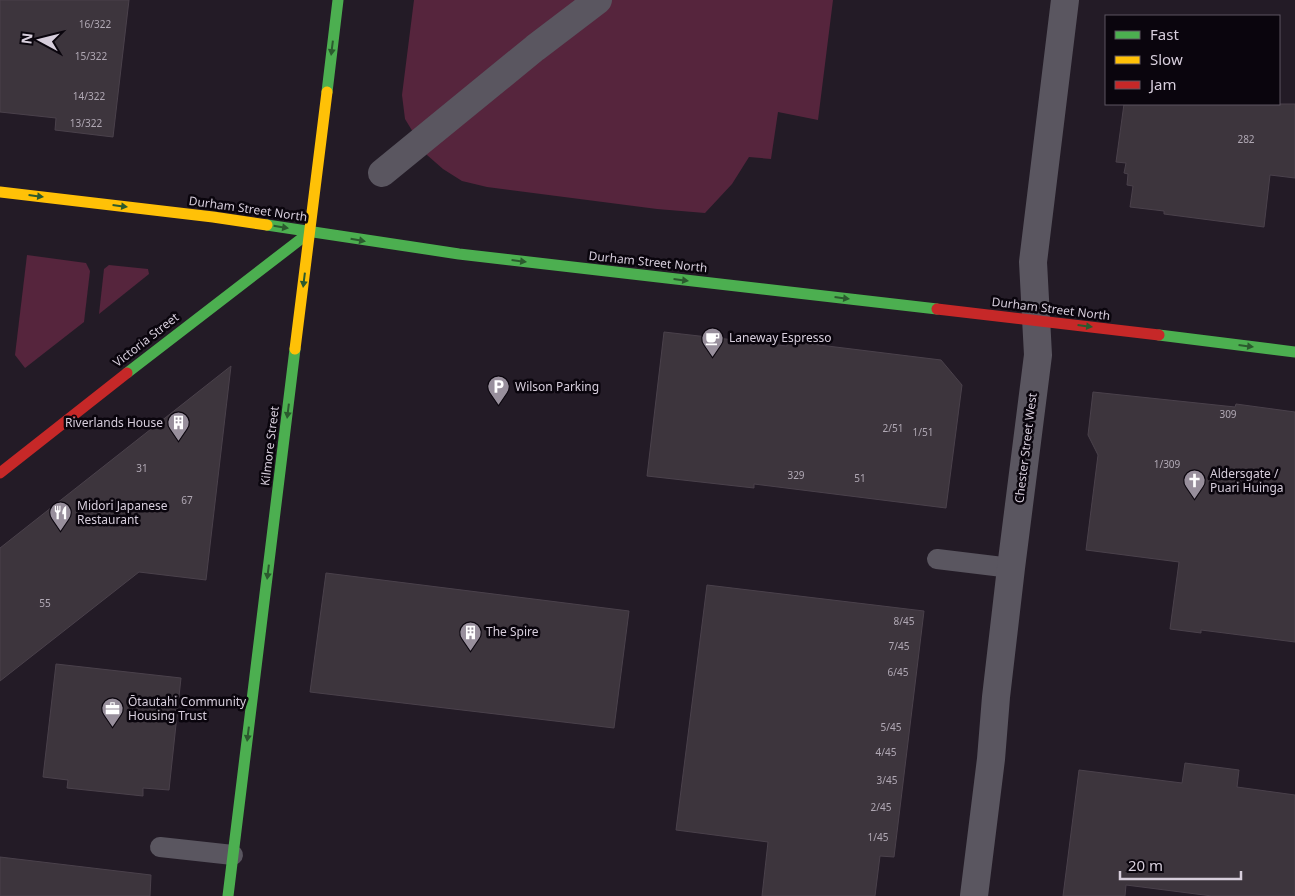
<svg xmlns="http://www.w3.org/2000/svg" width="1295" height="896" font-family="'Noto Sans',sans-serif">
  <style>
    .green { fill: #56253d }
    .building { fill: #3d353d; stroke: #4a414b }
    .lines { fill: none; stroke-linecap: round; stroke-linejoin: round }
    .lane { stroke: #5a5660; stroke-width: 20 }
    .street { stroke: #5a5660; stroke-width: 28 }
    .fast { stroke: #4caf50; stroke-width: 11 }
    .slow { stroke: #ffc107; stroke-width: 11 }
    .jam { stroke: #c62828; stroke-width: 11 }
    .oneway { fill: #2b5a2e }
    .labels { text-anchor: middle; stroke-width: 5; stroke-linejoin: round; paint-order: stroke }
    .number-label { font-size: 10px; fill: #b0a8b4 }
    .street-label { font-size: 12px; fill: #d7cedc; stroke: #0a050d }
    .poi-label { font-size: 12px; fill: #d7cedc; stroke: #0a050d; text-anchor: start }
  </style>
  <rect width="100%" height="100%" fill="#231b26"/>
  <g class="green">
    <path d="M414,0H833L818,120L778,112L771,159L749,157L732,184L705,213L657,209L487,187L462,181L443,169L427,155L405,119L402,95Z"/>
    <path d="M27,255L86,263L90,271L84,322L25,368L15,355Z"/>
    <path d="M109,265L148,269L149,274L99,314L104,269Z"/>
  </g>
  <g class="building">
    <path d="M0,0H129L113,137L55,130L56,118L0,112Z"/>
    <path d="M1124,104H1295V178L1270,175L1264,227L1164,214V211L1130,207L1133,186L1127,185L1128,174L1124,173L1126,163L1116,162Z"/>
    <path d="M664,332L787,346V341L941,360L962,385L946,508L754,484V488L647,476Z"/>
    <path d="M231,366L206,580L139,572L0,681V548Z"/>
    <path d="M1093,392L1235,407L1236,404L1295,412V642L1201,630V633L1170,629L1179,562L1086,550L1098,455L1088,435Z"/>
    <path d="M326,573L629,611L614,728L310,692Z"/>
    <path d="M707,585L924,611L894,857L880,856L875,896H762L768,842L676,830Z"/>
    <path d="M56,664L181,678L169,790L143,788V796L67,788L68,780L43,777Z"/>
    <path d="M1185,763L1239,770L1237,787L1295,795V896H1212L1126,885L1125,896H1063L1079,770L1182,783Z"/>
    <path d="M0,857L151,875L150,896H0Z"/>
  </g>
  <g class="lines">
    <g class="lane">
      <path d="M937,559L1011,568"/>
      <path d="M160,847L233,855"/>
    </g>
    <g class="street">
      <path d="M382,173L535,48L598,0"/>
      <path d="M974,896L991,759L996,697L1011,568L1038,355L1033,262L1065,0"/>
    </g>
    <g class="fast">
      <path d="M327,92L338,0"/>
      <path d="M267,225L459,254L937,309"/>
      <path d="M1159,335L1295,352"/>
      <path d="M127,373L310,232"/>
      <path d="M228,896L295,349"/>
    </g>
    <g class="slow">
      <path d="M0,192L213,217L267,225"/>
      <path d="M295,349L327,92"/>
    </g>
    <g class="jam">
      <path d="M937,309L1159,335"/>
      <path d="M0,473L127,373"/>
    </g>
  </g>
  <defs><path id="oneway-solid" d="M-6-.8H1V-3.2L6.5 0L1 3.2V.8H-6Z" transform="scale(1.25)"/></defs>
  <g class="oneway">
    <use href="#oneway-solid" transform="translate(332 48) rotate(97)"/>
    <use href="#oneway-solid" transform="translate(36 196) rotate(7)"/>
    <use href="#oneway-solid" transform="translate(120 206) rotate(7)"/>
    <use href="#oneway-solid" transform="translate(281 227) rotate(9)"/>
    <use href="#oneway-solid" transform="translate(358 240) rotate(10)"/>
    <use href="#oneway-solid" transform="translate(519 261) rotate(7)"/>
    <use href="#oneway-solid" transform="translate(304 280) rotate(97)"/>
    <use href="#oneway-solid" transform="translate(681 280) rotate(7)"/>
    <use href="#oneway-solid" transform="translate(842 298) rotate(7)"/>
    <use href="#oneway-solid" transform="translate(1085 326) rotate(7)"/>
    <use href="#oneway-solid" transform="translate(1246 346) rotate(7)"/>
    <use href="#oneway-solid" transform="translate(288 411) rotate(97)"/>
    <use href="#oneway-solid" transform="translate(268 572) rotate(97)"/>
    <use href="#oneway-solid" transform="translate(248 734) rotate(97)"/>
  </g>
  <defs>
    <symbol id="cafe-pin" viewBox="-11 -11 22 30"><path d="M0 17L-7.5 6A9.5 9.5 0 1 1 7.5 6Z" fill="#988f9c" stroke="#0a050d"/><path d="M-5.5-4.5H6V0H3Q3 3.5 0 3.5H-2.5Q-5.5 3.5-5.5 0ZM3-3.2v2h1.7v-2ZM-6 4.5H4V6H-6Z" fill="#fff"/></symbol>
    <symbol id="parking-pin" viewBox="-11 -11 22 30"><path d="M0 17L-7.5 6A9.5 9.5 0 1 1 7.5 6Z" fill="#988f9c" stroke="#0a050d"/><path d="M-3.5-5.5H1a3.5 3.5 0 0 1 0 7H-1V5.5H-3.5ZM-1-3.4V-.6H.8a1.4 1.4 0 0 0 0-2.8Z" fill="#fff"/></symbol>
    <symbol id="building-pin" viewBox="-11 -11 22 30"><path d="M0 17L-7.5 6A9.5 9.5 0 1 1 7.5 6Z" fill="#988f9c" stroke="#0a050d"/><path d="M-4-6H4V6H1V3H-1V6H-4ZM-2.5-4.3h1.7v1.8h-1.7ZM.8-4.3h1.7v1.8H.8ZM-2.5-1h1.7V.8h-1.7ZM.8-1h1.7V.8H.8Z" fill="#fff"/></symbol>
    <symbol id="church-pin" viewBox="-11 -11 22 30"><path d="M0 17L-7.5 6A9.5 9.5 0 1 1 7.5 6Z" fill="#988f9c" stroke="#0a050d"/><path d="M-1.2-6h2.4v3.5h3.3v2.4h-3.3V6h-2.4V-.1h-3.3v-2.4h3.3Z" fill="#fff"/></symbol>
    <symbol id="restaurant-pin" viewBox="-11 -11 22 30"><path d="M0 17L-7.5 6A9.5 9.5 0 1 1 7.5 6Z" fill="#988f9c" stroke="#0a050d"/><path d="M-5-6h1v4h1v-4h1v4h1v-4h1v5L-1.5 .5V6h-2V.5L-5-1ZM5-6V6H3V1.5H1.5Q1.5-4 5-6Z" fill="#fff"/></symbol>
    <symbol id="office-pin" viewBox="-11 -11 22 30"><path d="M0 17L-7.5 6A9.5 9.5 0 1 1 7.5 6Z" fill="#988f9c" stroke="#0a050d"/><path d="M-6-3h4V-5.5h4V-3h4V5H-6ZM-1-4.5V-3h2v-1.5ZM-6 0V1H6V0Z" fill="#fff"/></symbol>
  </defs>
  <g fill-rule="evenodd">
    <use href="#cafe-pin" x="700" y="326" width="25" height="34"/>
    <use href="#parking-pin" x="486" y="374" width="25" height="34"/>
    <use href="#building-pin" x="166" y="410" width="25" height="34"/>
    <use href="#church-pin" x="1182" y="468" width="25" height="34"/>
    <use href="#restaurant-pin" x="48" y="500" width="25" height="34"/>
    <use href="#building-pin" x="458" y="620" width="25" height="34"/>
    <use href="#office-pin" x="100" y="696" width="25" height="34"/>
  </g>
  <g class="labels">
    <g class="number-label">
      <text x="95" y="28">16/322</text>
      <text x="91" y="60">15/322</text>
      <text x="89" y="100">14/322</text>
      <text x="86" y="127">13/322</text>
      <text x="1246" y="143">282</text>
      <text x="1228" y="418">309</text>
      <text x="893" y="432">2/51</text>
      <text x="923" y="436">1/51</text>
      <text x="1167" y="468">1/309</text>
      <text x="142" y="472">31</text>
      <text x="796" y="479">329</text>
      <text x="860" y="482">51</text>
      <text x="187" y="504">67</text>
      <text x="45" y="607">55</text>
      <text x="904" y="625">8/45</text>
      <text x="899" y="650">7/45</text>
      <text x="898" y="676">6/45</text>
      <text x="891" y="731">5/45</text>
      <text x="886" y="756">4/45</text>
      <text x="887" y="784">3/45</text>
      <text x="881" y="811">2/45</text>
      <text x="878" y="841">1/45</text>
    </g>
    <g class="street-label">
      <text transform="translate(248 209) rotate(8)" y="4">Durham Street North</text>
      <text transform="translate(648 262) rotate(6)" y="4">Durham Street North</text>
      <text transform="translate(1051 309) rotate(7)" y="4">Durham Street North</text>
      <text transform="translate(146 340) rotate(-38)" y="4">Victoria Street</text>
      <text transform="translate(270 446) rotate(-83)" y="4">Kilmore Street</text>
      <text transform="translate(1026 448) rotate(-83)" y="4">Chester Street West</text>
    </g>
    <g class="poi-label">
      <text x="729" y="342">Laneway Espresso</text>
      <text x="515" y="391">Wilson Parking</text>
      <text x="163" y="427" text-anchor="end">Riverlands House</text>
      <text x="1210" y="478">Aldersgate /<tspan x="1210" dy="14">Puari Huinga</tspan></text>
      <text x="77" y="510">Midori Japanese<tspan x="77" dy="14">Restaurant</tspan></text>
      <text x="486" y="636">The Spire</text>
      <text x="128" y="706">Ōtautahi Community<tspan x="128" dy="14">Housing Trust</tspan></text>
    </g>
  </g>
  <rect x="1105" y="15" width="175" height="90" fill="#0a050d" stroke="#5c5560"/>
  <rect x="1115" y="31" width="25" height="8" fill="#4caf50" stroke="#5c5560"/>
  <text x="1150" y="40" font-size="15" fill="#d7cedc">Fast</text>
  <rect x="1115" y="56" width="25" height="8" fill="#ffc107" stroke="#5c5560"/>
  <text x="1150" y="65" font-size="15" fill="#d7cedc">Slow</text>
  <rect x="1115" y="81" width="25" height="8" fill="#c62828" stroke="#5c5560"/>
  <text x="1150" y="90" font-size="15" fill="#d7cedc">Jam</text>
  <g transform="translate(40 40) rotate(277)" stroke="#0a050d" stroke-width="4" paint-order="stroke">
  <path d="M0-4L9 19L0 12L-9 19Z" fill="#d7cedc"/>
  <text y="-8" font-size="14" font-weight="bold" text-anchor="middle" fill="#d7cedc">N</text>
  </g>
  <path d="M1120 871v8h121v-8" fill="none" stroke="#d7cedc" stroke-width="2.5"/>
  <text x="1128" y="871" font-size="15" fill="#d7cedc" stroke="#0a050d" stroke-width="4" paint-order="stroke">20 m</text>
</svg>
